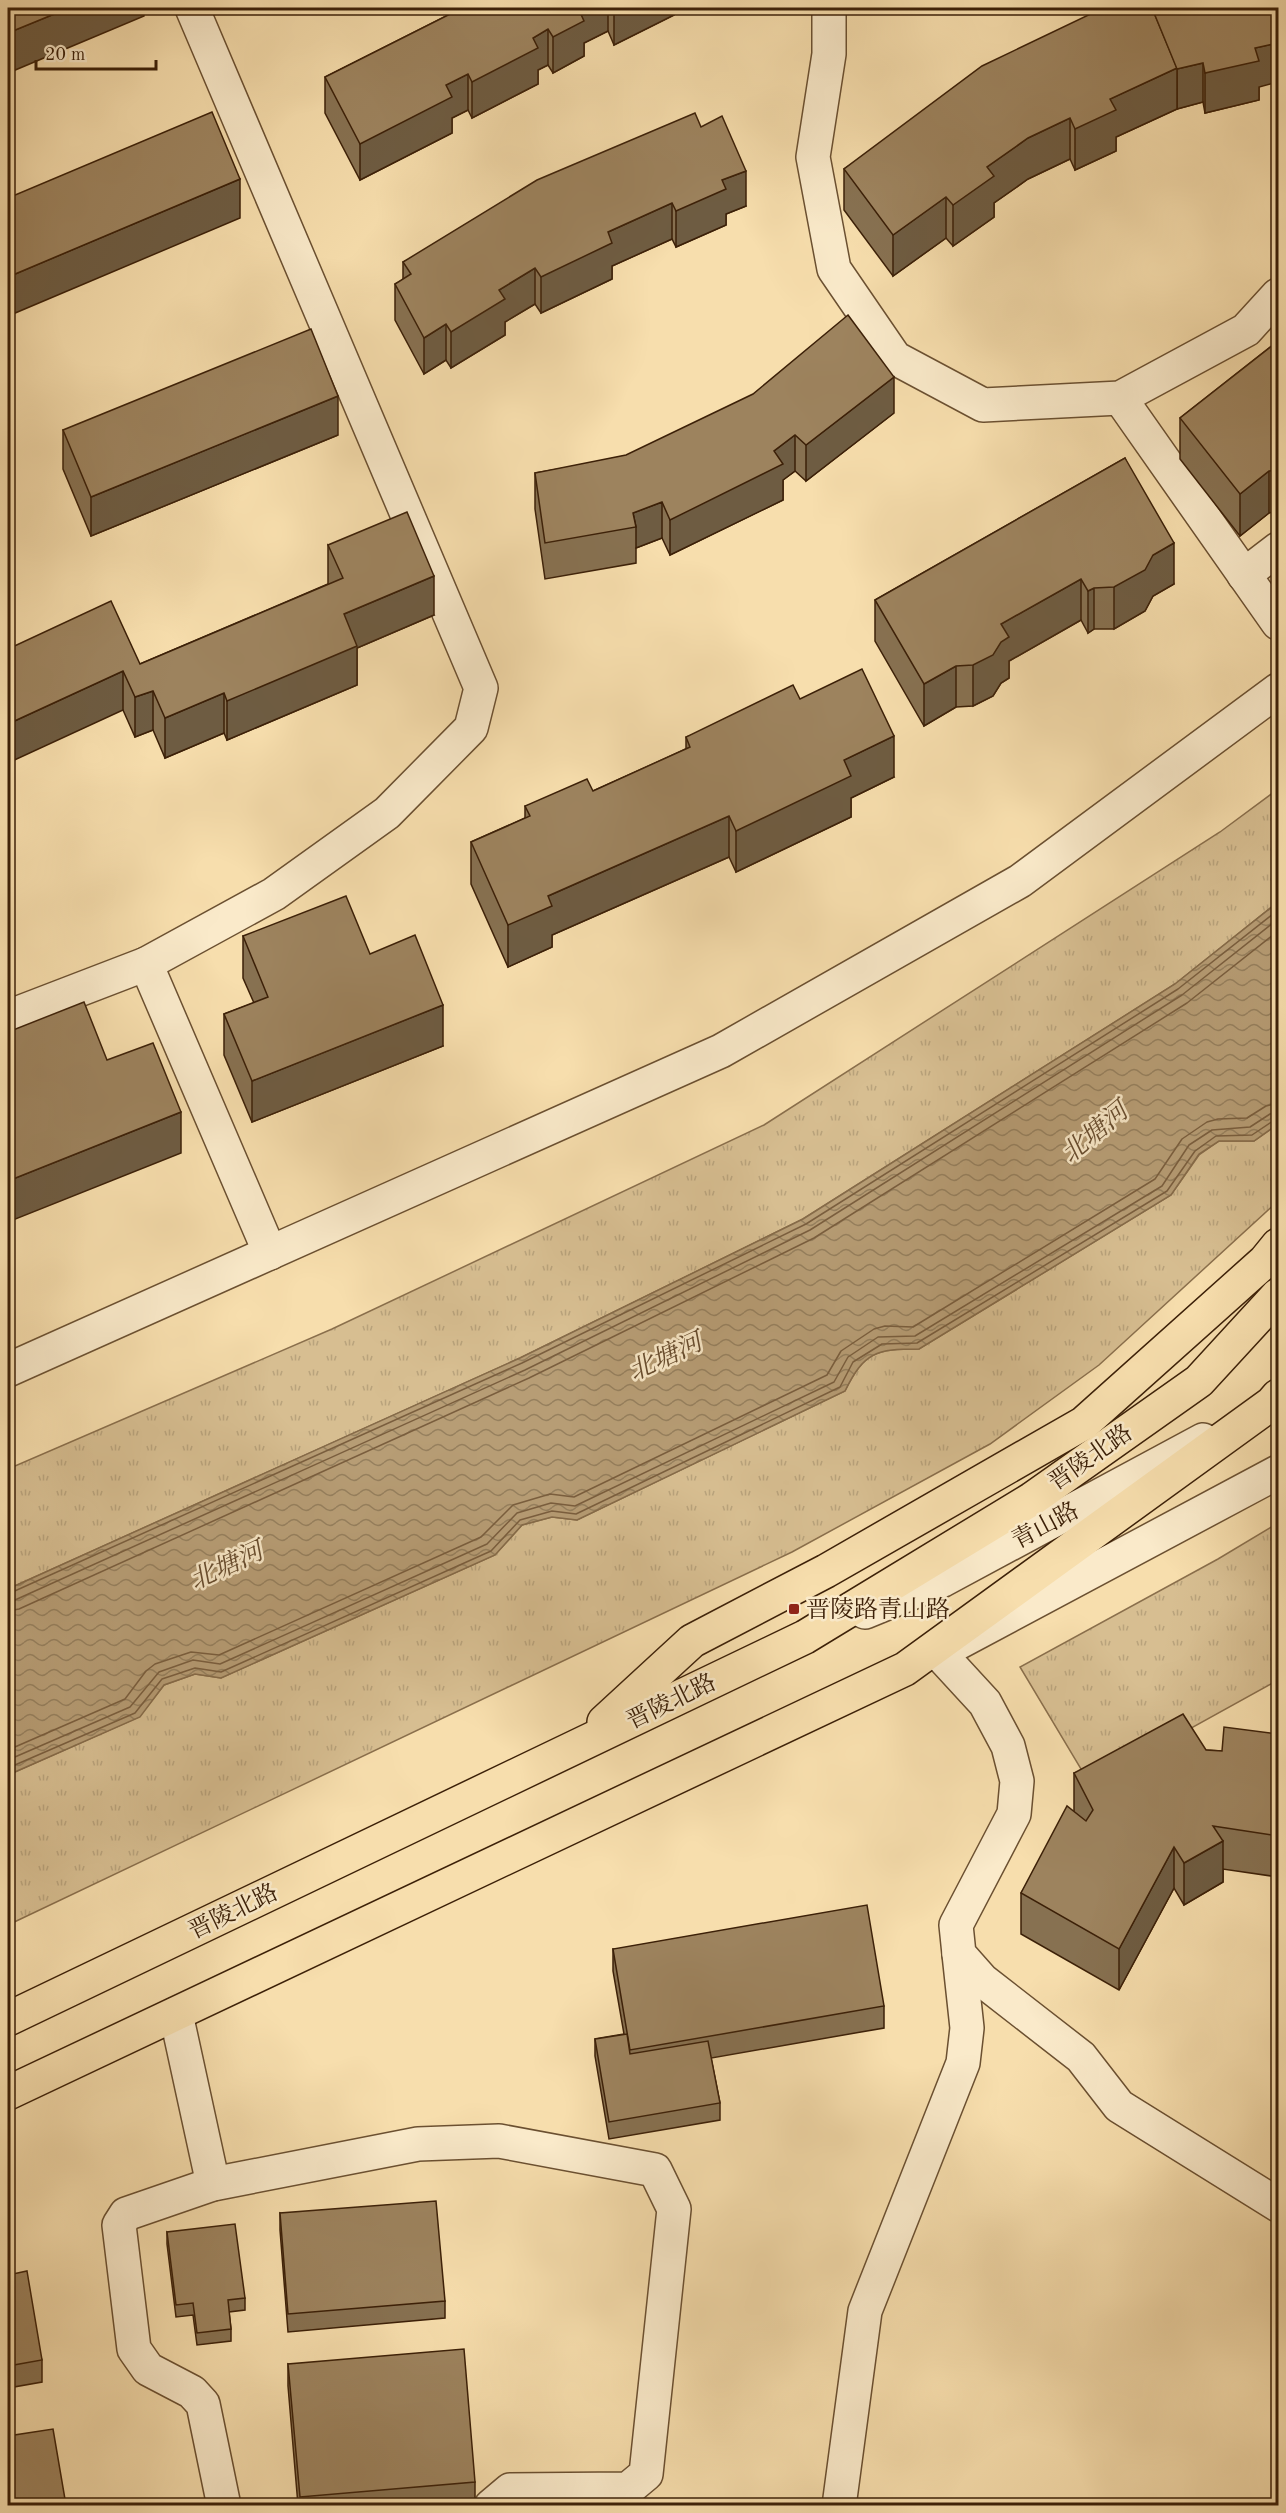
<svg xmlns="http://www.w3.org/2000/svg" width="1286" height="2513" font-family="'Old Standard TT','Noto Serif SC',serif">
  <style>
    .park { fill: url(#park-tufts); stroke: #8a6f4c; stroke-width: 1.5 }
    .water { fill: url(#water-waves); stroke: #866b49; stroke-width: 1.5 }
    .lines { fill: none; stroke-linecap: round; stroke-linejoin: round }
    .shore { stroke: #7a5e3e; stroke-width: 1.5 }
    .minor-casing { stroke: #6b5031; stroke-width: 36 }
    .major-casing { stroke: #3c2008; stroke-width: 36 }
    .minor { stroke: #faeaca; stroke-width: 33 }
    .major { stroke: #f7dead; stroke-width: 33 }
    .wall { fill: #877151; stroke: #3c2008; stroke-width: 1.5 }
    .shaded-wall { fill: #6e5c42; stroke: #3c2008; stroke-width: 1.5 }
    .building { fill: #9d835e; stroke: #3c2008; stroke-width: 1.5 }
    .poi-dot { fill: #8f2418; stroke: #faeaca; stroke-width: 2 }
    .labels { text-anchor: middle; stroke-width: 5; stroke-linejoin: round; paint-order: stroke }
    .street-label { font-size: 24px; fill: #3c2008; stroke: #faeaca }
    .poi-label { font-size: 24px; fill: #3c2008; stroke: #faeaca; text-anchor: start }
    .water-label { font-size: 26px; font-style: italic; fill: #674c2e; stroke: #faeaca }
  </style>
  <defs>
    <pattern id="park-tufts" width="24" height="20" patternUnits="userSpaceOnUse" patternTransform="scale(1.5)"><rect width="24" height="20" fill="#d7be91"/><path d="M3 7l-1-3M5 7V3M7 7l1-3M15 17l-1-3M17 17v-4M19 17l1-3" fill="none" stroke="#b9a37c"/></pattern>
    <pattern id="water-waves" width="16" height="10" patternUnits="userSpaceOnUse" patternTransform="scale(1.5)"><rect width="16" height="10" fill="#b79d75"/><path d="M0 5q4-4 8 0t8 0" fill="none" stroke="#96805e"/></pattern>
  </defs>
  <rect width="100%" height="100%" fill="#f7dead"/>
  <filter id="stains"><feTurbulence type="fractalNoise" baseFrequency=".00333" numOctaves="4"/><feColorMatrix values="0 0 0 0 .2 0 0 0 0 .09 0 0 0 0 .02 0 0 0 .5 -.17"/></filter>
  <radialGradient id="worn" r=".72"><stop offset=".6" stop-color="#630" stop-opacity="0"/><stop offset="1" stop-color="#630" stop-opacity=".3"/></radialGradient>
  <g class="park">
    <path d="M1278,789V902L1175,984L803,1219L520,1358L8,1589V1469L332,1329L764,1125L1220,832Z"/>
    <path d="M1278,1124V1201L1099,1365L990,1444L792,1552L8,1925V1775L139,1717L164,1685L195,1674L221,1678L495,1555L522,1525L552,1517L577,1520L845,1391C864,1352 876,1349 919,1349L1171,1195L1199,1155L1219,1141H1254Z"/>
    <path d="M1278,1523V1680L1090,1784L1020,1667L1218,1559Z"/>
  </g>
  <path class="water" d="M1278,902V1124L1254,1141H1219L1199,1154L1171,1195L919,1349C876,1349 864,1352 845,1391L577,1520L552,1517L522,1525L495,1555L221,1678L195,1674L164,1685L140,1717L8,1775V1589L520,1358L803,1219L1175,984Z"/>
  <g class="lines">
    <g class="shore">
      <path d="M8,1594L522,1363L806,1224L1178,989L1278,910"/>
      <path d="M8,1602L15,1600L525,1370L810,1230L1182,995L1278,919"/>
      <path d="M8,1611L19,1609L529,1378L814,1238L1187,1003L1278,931"/>
      <path d="M8,1750L125,1699L146,1671L155,1664L191,1652L219,1655L481,1537L513,1505L550,1494L574,1497L827,1375L841,1351L874,1329L885,1326L913,1327L1155,1179L1182,1139L1207,1122L1218,1119L1247,1118L1266,1106L1278,1103"/>
      <path d="M8,1760L130,1707L159,1672L193,1660L220,1664L487,1544L517,1513L551,1503L575,1506L834,1382L848,1357L878,1337L915,1336L1162,1186L1189,1145L1212,1130L1250,1127L1270,1114L1278,1112"/>
      <path d="M8,1768L135,1713L162,1679L195,1668L221,1672L491,1551L520,1520L552,1511L576,1514L840,1387L853,1362L882,1344L917,1343L1167,1191L1195,1151L1216,1136L1252,1135L1273,1121L1278,1120"/>
    </g>
    <defs>
      <g id="minor">
        <path d="M829,8V54L813,157L834,269L895,358L983,405L1120,398L1246,330L1278,295"/>
        <path d="M1120,398L1278,623"/>
        <path d="M1244,575L1278,549"/>
        <path d="M146,964L270,1253"/>
        <path d="M8,1017L146,964L274,894L387,813L471,728L481,688L192,8"/>
        <path d="M8,1370L721,1051L1020,881L1278,690"/>
        <path d="M865,1612L943,1580L1203,1440"/>
        <path d="M952,1646L1278,1472"/>
        <path d="M939,1653L985,1703L1008,1746L1017,1781L1014,1814L956,1925L959,1954L982,1980L1081,2057L1119,2106L1278,2205"/>
        <path d="M176,2014L213,2184"/>
        <path d="M224,2506L203,2404L192,2392L148,2369L134,2349L119,2225L126,2214L213,2184L418,2144L499,2141L655,2170L674,2209L646,2474L628,2489L510,2490L491,2506"/>
        <path d="M839,2506L865,2311L963,2063L967,2028L959,1954"/>
      </g>
      <g id="major">
        <path d="M604,1722L692,1641L826,1571L1084,1423L1265,1261L1278,1245"/>
        <path d="M8,2019L805,1637L1032,1499L1199,1381L1278,1295"/>
        <path d="M8,2093L905,1669L1272,1403L1278,1396"/>
      </g>
    </defs>
    <use href="#minor" class="minor-casing"/>
    <use href="#major" class="major-casing"/>
    <use href="#minor" class="minor"/>
    <use href="#major" class="major"/>
  </g>
  <g class="wall">
    <path d="M462,8H674V15L614,45L608,31L584,43V56L553,73L548,65L538,70V84L472,118L468,110L452,118V133L360,180L325,113V77Z"/>
    <path d="M1103,8L1259,87V100L1205,113L1203,102L1177,109L1116,137V151L1075,170L1070,159L1028,179L994,203V217L953,246L946,238L893,276L844,210V169Z"/>
    <path d="M701,127L746,206L726,214V225L676,247L672,239L612,266V279L541,313L535,304L505,322V335L451,368L446,360L424,374L395,320V284L403,280V262Z"/>
    <path d="M1278,341V511L1269,513L1240,536L1180,459V418Z"/>
    <path d="M894,413L806,481L795,471L783,480V500L670,555L662,538L636,548V563L545,579L535,509V473Z"/>
    <path d="M63,430L338,435L91,536L63,469Z"/>
    <path d="M1125,458L1174,584L1153,596L1145,611L1114,629H1094L1088,633L1081,620L1009,661V678L1001,683L993,696L973,706L956,707L924,726L875,641V600Z"/>
    <path d="M328,545L434,615L357,648V685L227,740L224,733L165,758L153,730L135,737L123,710L8,649L140,664L328,584Z"/>
    <path d="M800,699L894,777L851,798V817L736,872L729,857L552,935V947L508,967L471,884V842L525,818V806L593,791L686,749V737Z"/>
    <path d="M243,936L370,954L443,1046L252,1122L224,1055V1014L254,1003L243,978Z"/>
    <path d="M1278,1734V1877L1223,1869V1882L1184,1905L1174,1888L1119,1990L1021,1934V1893L1074,1812V1773L1206,1750L1222,1751Z"/>
    <path d="M613,1949L884,2006V2028L711,2058L720,2103V2120L609,2139L595,2056V2039L624,2034L613,1971Z"/>
    <path d="M280,2213L445,2301V2318L288,2332L280,2230Z"/>
    <path d="M167,2232L245,2298V2310L229,2312L231,2329V2341L197,2345L193,2315L176,2317L167,2244Z"/>
    <path d="M8,2275L42,2360V2382L8,2388Z"/>
    <path d="M288,2364L475,2482V2504L457,2505H298L288,2386Z"/>
  </g>
  <g class="shaded-wall">
    <path d="M69,8H144V16L8,73V33Z"/>
    <path d="M583,8H608V31L584,43V56L553,73V37L579,10Z"/>
    <path d="M617,8H674V15L614,45V9Z"/>
    <path d="M548,29V65L538,70V84L472,118V82L533,38Z"/>
    <path d="M1278,43V82L1259,87V100L1205,113V73L1255,48Z"/>
    <path d="M1203,63V102L1177,109V69Z"/>
    <path d="M1177,68V109L1116,137V151L1075,170V129L1110,99Z"/>
    <path d="M468,74V110L452,118V133L360,180V144L446,85Z"/>
    <path d="M1070,118V159L1028,179L994,203V217L953,246V205L987,167L1028,138Z"/>
    <path d="M746,171V206L726,214V225L676,247V211L722,180Z"/>
    <path d="M240,179V218L8,316V277Z"/>
    <path d="M946,197V238L893,276V235Z"/>
    <path d="M672,203V239L612,266V279L541,313V277L608,232Z"/>
    <path d="M535,268V304L505,322V335L451,368V332L499,290Z"/>
    <path d="M446,324V360L424,374V338Z"/>
    <path d="M894,377V413L806,481V445Z"/>
    <path d="M338,396V435L91,536V497Z"/>
    <path d="M795,435V471L783,480V500L670,555V520L774,451Z"/>
    <path d="M1269,471V513L1240,536V494Z"/>
    <path d="M662,502V538L636,548V527L633,513Z"/>
    <path d="M1174,543V584L1153,596L1145,611L1114,629V587L1153,555Z"/>
    <path d="M434,576V615L357,648V685L227,740V701L344,614Z"/>
    <path d="M1081,579V620L1009,661V678L1001,683L993,696L973,706V665L1001,624Z"/>
    <path d="M1094,588V629L1088,633V591Z"/>
    <path d="M956,666V707L924,726V684Z"/>
    <path d="M123,671V710L8,763V724Z"/>
    <path d="M153,691V730L135,737V697Z"/>
    <path d="M224,693V733L165,758V718Z"/>
    <path d="M894,736V777L851,798V817L736,872V831L844,760Z"/>
    <path d="M729,816V857L552,935V947L508,967V925L548,896Z"/>
    <path d="M443,1005V1046L252,1122V1081Z"/>
    <path d="M181,1112V1153L8,1222V1181Z"/>
    <path d="M1223,1841V1882L1184,1905V1863Z"/>
    <path d="M1174,1847V1888L1119,1990V1949Z"/>
  </g>
  <g class="building">
    <path d="M8,8H69L8,33Z"/>
    <path d="M462,8H583L579,10L584,21L553,37L548,29L533,38L538,48L472,82L468,74L446,85L452,97L360,144L325,77Z"/>
    <path d="M1103,8H1152L1177,68L1110,99L1116,110L1075,129L1070,118L1028,138L987,167L994,176L953,205L946,197L893,235L844,169L982,66Z"/>
    <path d="M1152,8H1278V43L1255,48L1259,61L1205,73L1203,63L1177,69Z"/>
    <path d="M212,112L240,179L8,277V198Z"/>
    <path d="M695,113L701,127L722,116L746,171L722,180L726,189L676,211L672,203L608,232L612,243L541,277L535,268L499,290L505,299L451,332L446,324L424,338L395,284L411,274L403,262L537,180Z"/>
    <path d="M848,315L894,377L806,445L795,435L774,451L783,464L670,520L662,502L633,513L636,527L545,543L535,473L626,455L753,394Z"/>
    <path d="M311,329L338,396L91,497L63,430Z"/>
    <path d="M1278,341V470L1269,471L1240,494L1180,418Z"/>
    <path d="M1125,458L1174,543L1153,555L1145,570L1114,587L1094,588L1088,591L1081,579L1001,624L1009,637L1001,642L993,655L973,665L956,666L924,684L875,600Z"/>
    <path d="M407,512L434,576L344,614L357,646L227,701L224,693L165,718L153,691L135,697L123,671L8,724V649L111,601L140,664L343,578L328,545Z"/>
    <path d="M862,669L894,736L844,760L851,776L736,831L729,816L548,896L552,906L508,925L471,842L530,816L525,806L587,779L593,791L690,747L686,737L793,685L800,699Z"/>
    <path d="M346,896L370,954L415,935L443,1005L252,1081L224,1014L268,997L243,936Z"/>
    <path d="M84,1002L107,1060L153,1043L181,1112L8,1181V1032Z"/>
    <path d="M1183,1714L1206,1750L1222,1751L1224,1727L1278,1734V1836L1213,1826L1223,1841L1184,1863L1174,1847L1119,1949L1021,1893L1067,1806L1086,1821L1093,1810L1074,1773Z"/>
    <path d="M867,1905L884,2006L630,2050L613,1949Z"/>
    <path d="M627,2034L630,2054L708,2041L720,2103L609,2122L595,2039Z"/>
    <path d="M436,2201L445,2301L288,2314L280,2213Z"/>
    <path d="M235,2224L245,2298L228,2300L231,2329L197,2333L193,2303L176,2305L167,2232Z"/>
    <path d="M27,2271L42,2360L8,2366V2275Z"/>
    <path d="M464,2349L475,2482L300,2497L288,2364Z"/>
    <path d="M53,2429L66,2505H8V2436Z"/>
  </g>
  <rect class="poi-dot" x="788" y="1603" width="12" height="12" rx="3"/>
  <g class="labels">
    <g class="street-label">
      <text transform="translate(1090 1457) rotate(-35)" y="8">晋陵北路</text>
      <text transform="translate(1045 1525) rotate(-28)" y="8">青山路</text>
      <text transform="translate(671 1701) rotate(-26)" y="8">晋陵北路</text>
      <text transform="translate(233 1911) rotate(-26)" y="8">晋陵北路</text>
    </g>
    <g class="poi-label">
      <text x="806" y="1617">晋陵路青山路</text>
    </g>
    <g class="water-label">
      <text transform="translate(1094 1132) rotate(-40)" y="9">北塘河</text>
      <text transform="translate(665 1356) rotate(-25)" y="9">北塘河</text>
      <text transform="translate(226 1565) rotate(-25)" y="9">北塘河</text>
    </g>
  </g>
  <rect width="1286" height="2513" fill="none" stroke="#f7dead" stroke-width="30"/>
  <rect x="9" y="9" width="1268" height="2495" fill="none" stroke="#3c2008" stroke-width="3"/>
  <rect x="15" y="15" width="1256" height="2483" fill="none" stroke="#3c2008" stroke-width="1.5"/>
  <path d="M36 60v9h120v-9" fill="none" stroke="#3c2008" stroke-width="3"/>
  <text x="45" y="60" font-size="18" fill="#3c2008" stroke="#faeaca" stroke-width="4.5" paint-order="stroke">20 m</text>
  <rect width="100%" height="100%" filter="url(#stains)"/>
  <rect width="100%" height="100%" fill="url(#worn)"/>
</svg>
